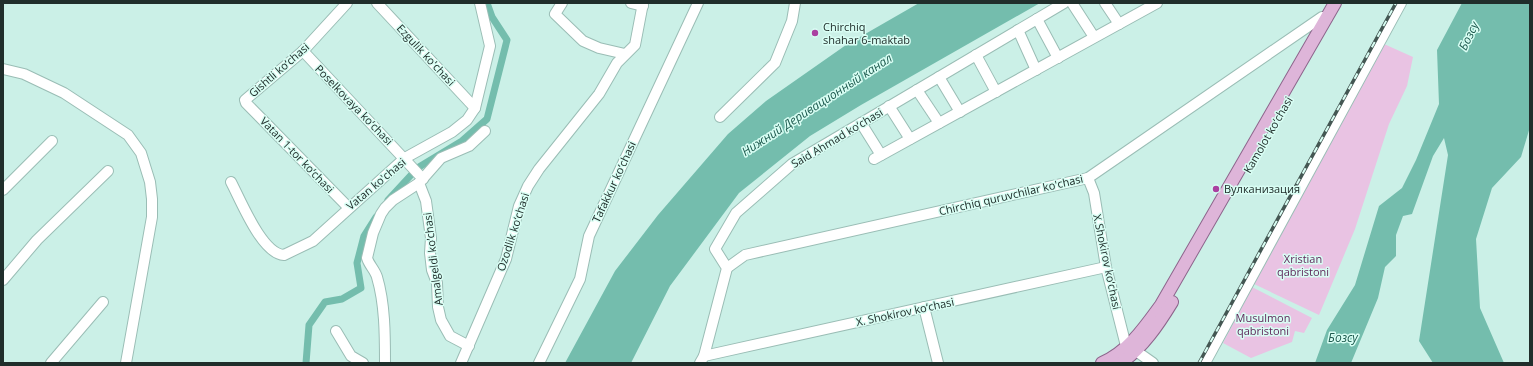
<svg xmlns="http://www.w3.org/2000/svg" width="1533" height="366" font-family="'Open Sans',sans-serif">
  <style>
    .green { fill: #e9c3e3 }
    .water { fill: #74bdad }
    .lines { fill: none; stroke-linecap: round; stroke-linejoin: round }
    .canal { stroke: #74bdad; stroke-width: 7 }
    .minor-casing { stroke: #9abdb5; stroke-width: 12 }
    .major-casing { stroke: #8d658c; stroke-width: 14 }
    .minor { stroke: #fff; stroke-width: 10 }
    .major { stroke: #deb5d9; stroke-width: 12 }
    .rail-casing { stroke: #445753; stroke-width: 3.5 }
    .rail { stroke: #d9fef4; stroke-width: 2; stroke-dasharray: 6; stroke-linecap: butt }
    .poi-dot { fill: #aa40a1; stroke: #d9fef4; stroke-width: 1.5 }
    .labels { text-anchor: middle; stroke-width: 3; stroke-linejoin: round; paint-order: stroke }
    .poi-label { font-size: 11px; fill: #202e2b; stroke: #d9fef4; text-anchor: start }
    .street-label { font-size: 11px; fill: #202e2b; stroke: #d9fef4 }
    .park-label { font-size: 11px; fill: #60285b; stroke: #d9fef4 }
    .water-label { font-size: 12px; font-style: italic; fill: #1d5a4e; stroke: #d9fef4 }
  </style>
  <rect width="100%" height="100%" fill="#cbf0e7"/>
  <g class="green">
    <path d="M1384,44L1413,57L1407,86L1389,124L1355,229L1319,315L1254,284Z"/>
    <path d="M1252,287L1312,318L1304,333L1295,331L1292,342L1251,358L1223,343Z"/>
  </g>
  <g class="water">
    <path d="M919,3H1040L861,105L810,136L739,193L670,286L631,363H565L615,271L658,215L728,134L766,101L846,45Z"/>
    <path d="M1462,3H1530V127L1521,157L1492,188L1476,239L1480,308L1504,363H1433L1419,341L1448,155L1444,138L1433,156L1412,214L1403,216L1396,235V256L1385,267L1378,298L1351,363H1315L1327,330L1355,285L1379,206L1402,188L1416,160L1439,104L1437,50Z"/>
  </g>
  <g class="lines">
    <g class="canal">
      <path d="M419,167L462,141L487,119L507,40L492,17L487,3"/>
      <path d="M388,200L412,174"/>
      <path d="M306,363L309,325L325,302L342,299L361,288L357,263L364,236L376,217"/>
    </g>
    <defs>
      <g id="minor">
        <path d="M347,3L303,51L245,100L246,103L348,207"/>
        <path d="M377,3L475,108"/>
        <path d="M562,3L555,14L583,41L599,48L625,54"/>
        <path d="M631,3L643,6"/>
        <path d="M1072,3L1094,37"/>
        <path d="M1105,3L1119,24"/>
        <path d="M1037,19L1058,58"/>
        <path d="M1018,30L1036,70"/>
        <path d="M303,51L423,179"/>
        <path d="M976,55L996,92"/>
        <path d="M3,69L24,74L64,93L128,135L141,153L150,182L152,199V217L126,363"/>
        <path d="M939,77L960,112"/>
        <path d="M917,90L939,123"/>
        <path d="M889,106L910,139"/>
        <path d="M720,117L775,63L792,21L795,3"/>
        <path d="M861,123L881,155"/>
        <path d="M874,159L1157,3"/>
        <path d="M1088,178L1094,193L1106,267L1126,346"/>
        <path d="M231,182C241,201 262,254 284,255L313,241L405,158L452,132L467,120L475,108L490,46L480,3"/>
        <path d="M419,183L426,201L431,238L430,253L432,270L437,283L438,307L441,320L450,336L469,346"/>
        <path d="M3,190L52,141"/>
        <path d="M727,268L745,255L1088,178L1322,17L1327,18"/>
        <path d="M3,280L37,240L108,171"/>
        <path d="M924,307L938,363"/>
        <path d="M336,331L351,356L363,363"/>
        <path d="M1136,351L1153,363"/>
        <path d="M704,356L1106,267"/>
        <path d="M51,363L103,302"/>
        <path d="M385,363C385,335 385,304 377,277C375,270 369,265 367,258L373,233L381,214L385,208L393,200L419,183L441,158L469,146L485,131"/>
        <path d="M461,363L506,259L519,206L528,186L539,169L599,94L617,63L635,45L643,3"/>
        <path d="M539,363L580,279L589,236L698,3"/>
        <path d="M700,363L704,356L727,268L715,249L736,213L792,164L1064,3"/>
        <path d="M1205,363L1401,3"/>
      </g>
      <g id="major">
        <path d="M1102,363C1128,352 1145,327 1161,305L1335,3"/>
        <path d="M1121,363C1143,347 1158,325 1172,302"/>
      </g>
    </defs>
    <use href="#minor" class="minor-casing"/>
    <use href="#major" class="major-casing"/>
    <use href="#minor" class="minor"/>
    <use href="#major" class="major"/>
    <defs>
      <path id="rail" d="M1199,363L1396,3"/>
    </defs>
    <use href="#rail" class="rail-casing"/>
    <use href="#rail" class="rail"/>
  </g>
  <g class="poi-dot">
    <circle cx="815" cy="33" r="4"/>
    <circle cx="1216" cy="189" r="4"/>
  </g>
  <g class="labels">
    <g class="poi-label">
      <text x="823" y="31">Chirchiq<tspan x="823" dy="13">shahar 6-maktab</tspan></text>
      <text x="1224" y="193">Вулканизация</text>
    </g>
    <g class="street-label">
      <text transform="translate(426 55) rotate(47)" y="4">Ezgulik ko'chasi</text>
      <text transform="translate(279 70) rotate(-41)" y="4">Gishtli ko‘chasi</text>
      <text transform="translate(354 105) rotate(46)" y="4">Poselkovaya ko‘chasi</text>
      <text transform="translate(1268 135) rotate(-60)" y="4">Kamolot ko‘chasi</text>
      <text transform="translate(837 138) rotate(-31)" y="4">Said Ahmad ko‘chasi</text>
      <text transform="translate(297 155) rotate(46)" y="4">Vatan 1-tor ko‘chasi</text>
      <text transform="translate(614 182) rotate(-65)" y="4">Tafakkur ko‘chasi</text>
      <text transform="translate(376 184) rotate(-40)" y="4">Vatan ko'chasi</text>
      <text transform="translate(1011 195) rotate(-13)" y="4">Chirchiq quruvchilar ko'chasi</text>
      <text transform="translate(513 232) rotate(-72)" y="4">Ozodlik ko‘chasi</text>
      <text transform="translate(433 259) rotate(-97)" y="4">Amalgeldi ko‘chasi</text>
      <text transform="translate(1107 262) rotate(78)" y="4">X.Shokirov ko‘chasi</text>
      <text transform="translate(905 312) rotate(-12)" y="4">X. Shokirov ko‘chasi</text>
    </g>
    <g class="park-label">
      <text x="1303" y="263">Xristian<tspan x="1303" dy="13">qabristoni</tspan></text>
      <text x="1263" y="322">Musulmon<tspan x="1263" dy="13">qabristoni</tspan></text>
    </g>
    <g class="water-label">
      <text transform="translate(1469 36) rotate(-64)" y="4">Бозсу</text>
      <text transform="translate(817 105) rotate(-33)" y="4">Нижний Деривационный канал</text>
      <text x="1343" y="342">Бозсу</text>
    </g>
  </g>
  <rect width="1533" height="366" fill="none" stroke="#202e2b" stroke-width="8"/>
</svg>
